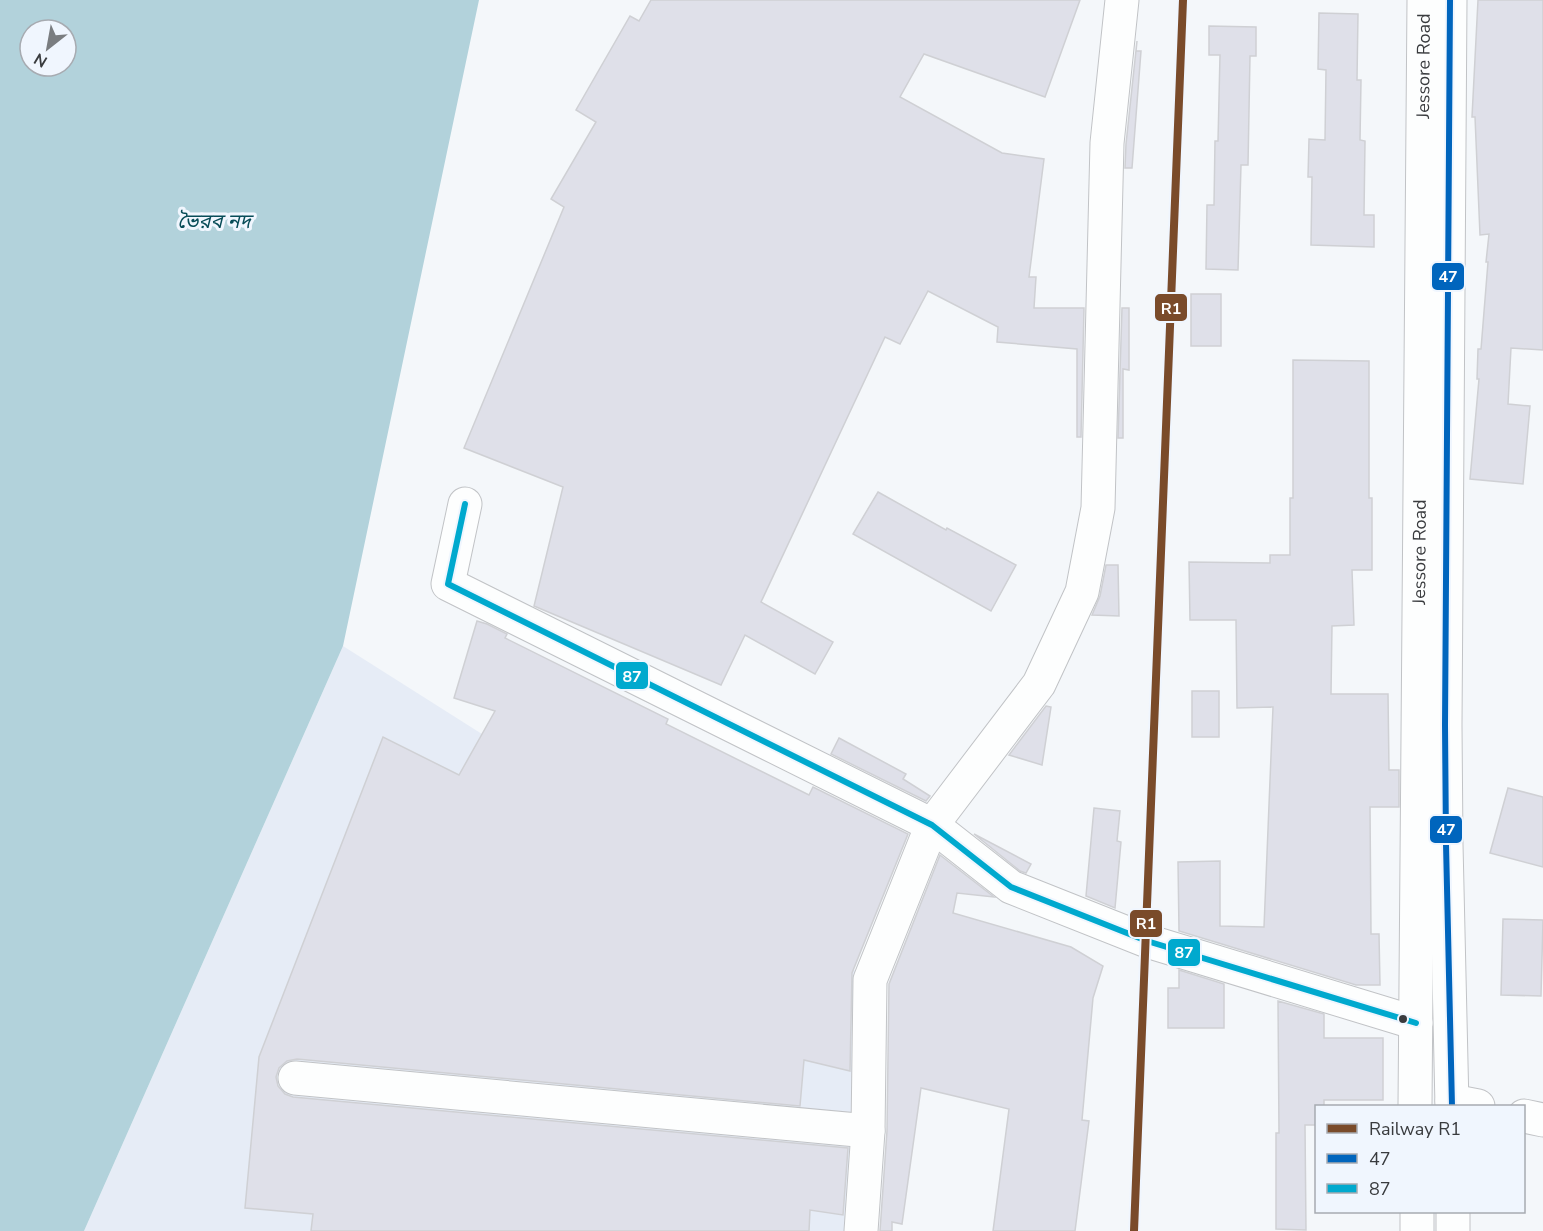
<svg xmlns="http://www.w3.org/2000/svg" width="1543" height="1231" font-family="'Nunito Sans','Noto Sans Bengali',sans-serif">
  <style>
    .built { fill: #e6ecf6 }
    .water { fill: #b2d2db; fill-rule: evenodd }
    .building { fill: #dfe0e9; stroke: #cfd0d4; stroke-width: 1.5 }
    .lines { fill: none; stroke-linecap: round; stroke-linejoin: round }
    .minor-casing { stroke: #c1c3c6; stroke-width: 35 }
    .major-casing { stroke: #c1c3c6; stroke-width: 35 }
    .highway-casing { stroke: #c1c3c6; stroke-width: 35 }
    .minor { stroke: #fdfefe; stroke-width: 33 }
    .major { stroke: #fdfefe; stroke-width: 33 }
    .highway { stroke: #fdfefe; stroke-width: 33 }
    .bus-1-casing { stroke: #f0f6fe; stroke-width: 10 }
    .bus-2-casing { stroke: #f0f6fe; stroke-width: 10 }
    .bus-1 { stroke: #0065bd; stroke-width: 6 }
    .bus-2 { stroke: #00a9ce; stroke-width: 6 }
    .rail-1-casing { stroke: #f0f6fe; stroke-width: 12 }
    .rail-1 { stroke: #7a4b2a; stroke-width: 8 }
    .bus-dot { fill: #393b3e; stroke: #f0f6fe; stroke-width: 2 }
    .labels { text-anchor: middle; stroke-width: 6; stroke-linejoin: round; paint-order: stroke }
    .street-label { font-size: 18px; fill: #393b3e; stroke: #f0f6fe }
    .water-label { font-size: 20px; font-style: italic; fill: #074c58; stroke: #f0f6fe }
    .line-badge { stroke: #f0f6fe; stroke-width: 2 }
    .badge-label { font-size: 16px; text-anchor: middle; font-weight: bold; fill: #fff }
  </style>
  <rect width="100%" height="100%" fill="#f4f7fa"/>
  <path class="built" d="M343,646L870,980L865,1231H84Z"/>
  <path class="water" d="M0,0H479L343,646L84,1231H0ZM30,30H66V66H30Z"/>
  <g class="building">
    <path d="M651,0H1080L1045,97L924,54L900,97L1002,153L1044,159L1029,277H1036L1034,308H1084L1081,437H1077V349L997,342L998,327L928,291L900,344L885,337L761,602L833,642L815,674L745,635L721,685L534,606L563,487L464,448L564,207L551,199L596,122L576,110L630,16L639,21Z"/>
    <path d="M1478,0H1543V350L1511,348L1508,404L1530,406L1523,484L1470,479L1479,379H1477L1478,349H1481L1488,262H1486L1489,234L1480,235L1475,117H1472Z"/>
    <path d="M1319,13L1358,14L1357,80H1361L1360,140L1365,141L1364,215H1374V247L1311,245L1312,177H1308L1309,139L1325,140L1326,70L1318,69Z"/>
    <path d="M1209,26L1256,27V56H1250L1248,165H1241L1238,270L1206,269L1207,205H1214L1215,141H1218L1220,55H1209Z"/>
    <path d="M1137,41L1136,51H1141L1132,168H1125L1126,144Z"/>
    <rect x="1191" y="294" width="30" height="52"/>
    <path d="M1122,308H1129V370L1123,369V438H1118Z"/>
    <path d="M1293,360L1369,361V498H1372V570H1352L1354,625L1332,626L1331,694H1388L1389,770H1399V807H1370L1371,934H1379L1380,985H1356L1179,931L1178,862L1220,861V926L1264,927L1273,707L1237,708L1236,620H1190L1189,562L1270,563V555H1290V498H1293Z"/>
    <path d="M878,492L946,530L947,528L1016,565L991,611L853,534Z"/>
    <path d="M1106,565H1118L1119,616L1092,615L1100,596Z"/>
    <path d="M477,621L487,624L507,634L505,638L668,719L666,724L809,795L813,787L908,834L852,973L850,1071L804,1060L800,1106L297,1059L287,1061L279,1068L276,1077L278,1086L285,1094L293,1097L848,1148L843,1215L810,1210L809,1231H311L313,1214L245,1208L259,1057L383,737L459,775L495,711L454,698Z"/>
    <rect x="1192" y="691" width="27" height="46"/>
    <path d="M1046,706L1051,707L1042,765L1009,755Z"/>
    <path d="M839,738L906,774L903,779L930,796L926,801L831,754Z"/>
    <path d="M1508,788L1543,797V867L1490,853Z"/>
    <path d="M1094,808L1120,811L1117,841L1121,842L1115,908L1086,896Z"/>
    <path d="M974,834L1031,864L1026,873L1020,871Z"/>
    <path d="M940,855L994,897L957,893L953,913L1071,947L1103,966L1093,998L1082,1120L1089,1121L1075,1231H993L1009,1109L921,1088L902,1224L892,1222V1231H880L887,1131L889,984Z"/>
    <path d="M1503,919L1543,920L1541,996L1501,995Z"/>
    <path d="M1179,970L1224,984V1028H1168V988H1179Z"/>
    <path d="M1278,1001L1324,1014V1038H1383V1100H1324V1107H1317V1125H1305L1306,1230L1276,1229V1133H1279Z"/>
  </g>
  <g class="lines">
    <defs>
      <g id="minor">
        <path d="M465,504L448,584L932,825L1011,887L1147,941L1416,1023"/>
        <path d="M295,1078L868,1131"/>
        <path d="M861,1231L868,1131L870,980L932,825L1039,684L1082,592L1098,508L1107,143L1122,0"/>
      </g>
      <g id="major">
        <path d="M1452,1101L1478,1106"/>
        <path d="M1524,1116L1543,1120"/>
      </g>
      <g id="highway">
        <path d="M1450,0L1445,725L1446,844L1452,1106"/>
        <path id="s1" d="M1415,1106L1424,0"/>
        <path d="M1417,1212V1231"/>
        <path d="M1453,1212V1231"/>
      </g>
    </defs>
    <use href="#minor" class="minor-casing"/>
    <use href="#major" class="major-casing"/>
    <use href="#highway" class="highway-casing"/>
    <use href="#minor" class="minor"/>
    <use href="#major" class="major"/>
    <use href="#highway" class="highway"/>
    <defs>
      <path id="bus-1" d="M1450,0L1445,725L1446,844L1452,1106"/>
      <path id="bus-2" d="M465,504L448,584L932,825L1011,887L1147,941L1416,1023"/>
    </defs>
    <use href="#bus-1" class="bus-1-casing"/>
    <use href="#bus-2" class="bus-2-casing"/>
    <use href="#bus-1" class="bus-1"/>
    <use href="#bus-2" class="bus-2"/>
    <defs>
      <path id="rail-1" d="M1134,1231L1183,0"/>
    </defs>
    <use href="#rail-1" class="rail-1-casing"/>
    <use href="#rail-1" class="rail-1"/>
  </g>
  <circle class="bus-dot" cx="1403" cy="1019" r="5"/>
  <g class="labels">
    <g class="street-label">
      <text dy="6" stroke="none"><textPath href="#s1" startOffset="1040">Jessore Road</textPath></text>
      <text dy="6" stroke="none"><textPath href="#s1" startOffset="554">Jessore Road</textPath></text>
    </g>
    <g class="water-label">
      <text x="214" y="228">ভৈরব নদ</text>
    </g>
  </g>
  <g class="line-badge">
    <rect x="1431" y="262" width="34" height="29" rx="6" fill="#0065bd"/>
    <rect x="1154" y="293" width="34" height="29" rx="6" fill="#7a4b2a"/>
    <rect x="615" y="661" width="34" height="29" rx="6" fill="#00a9ce"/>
    <rect x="1429" y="815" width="34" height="29" rx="6" fill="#0065bd"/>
    <rect x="1129" y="909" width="34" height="29" rx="6" fill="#7a4b2a"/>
    <rect x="1167" y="938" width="34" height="29" rx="6" fill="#00a9ce"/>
  </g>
  <g class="badge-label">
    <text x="1448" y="282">47</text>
    <text x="1171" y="314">R1</text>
    <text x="632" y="682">87</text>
    <text x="1446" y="835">47</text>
    <text x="1146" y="929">R1</text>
    <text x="1184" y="958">87</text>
  </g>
  <rect x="1315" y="1105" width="210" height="108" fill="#f0f6fe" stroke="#a7abb1" stroke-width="1.5"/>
  <rect x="1327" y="1124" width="30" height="9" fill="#7a4b2a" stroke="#a7abb1" stroke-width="1.5"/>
  <text x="1369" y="1135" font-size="18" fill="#393b3e">Railway R1</text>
  <rect x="1327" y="1154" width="30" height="9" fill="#0065bd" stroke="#a7abb1" stroke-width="1.5"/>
  <text x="1369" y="1165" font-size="18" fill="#393b3e">47</text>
  <rect x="1327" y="1184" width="30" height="9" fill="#00a9ce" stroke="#a7abb1" stroke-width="1.5"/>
  <text x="1369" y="1195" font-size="18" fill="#393b3e">87</text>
  <g transform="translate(48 48) rotate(211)"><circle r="28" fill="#f0f6fe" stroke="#a7abb1" stroke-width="1.5"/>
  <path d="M0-4.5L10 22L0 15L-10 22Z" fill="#7a7d80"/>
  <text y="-9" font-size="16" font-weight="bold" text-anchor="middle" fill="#393b3e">N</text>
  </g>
</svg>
